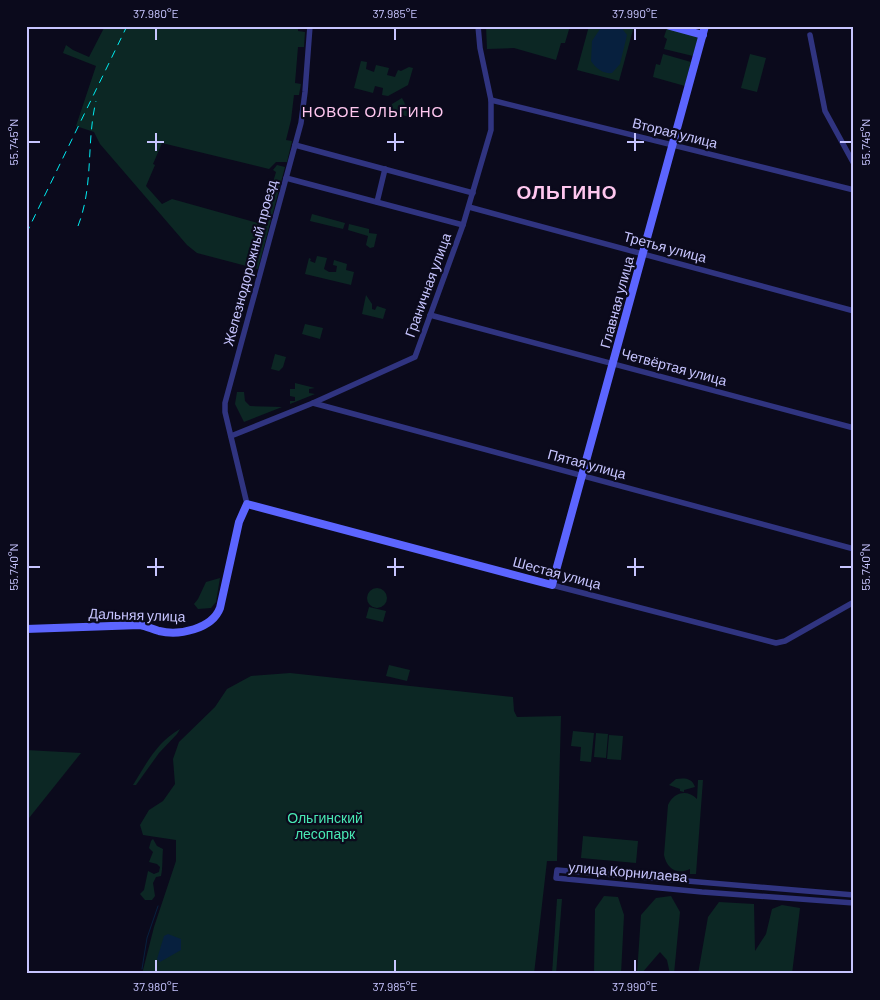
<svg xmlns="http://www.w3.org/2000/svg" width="880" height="1000" font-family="Barlow,sans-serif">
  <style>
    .green { fill: #0c2724 }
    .water { fill: #07203e }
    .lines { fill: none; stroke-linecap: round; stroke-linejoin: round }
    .stream { stroke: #07203e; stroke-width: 1 }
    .street { stroke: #303480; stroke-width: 5.5 }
    .secondary { stroke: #5c65ff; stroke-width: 8 }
    .rail { stroke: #00ebf0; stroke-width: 1; stroke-dasharray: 8 6; stroke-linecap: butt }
    .ticks { fill: none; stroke: #c7c5ff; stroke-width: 2 }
    .labels { text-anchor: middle; stroke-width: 4.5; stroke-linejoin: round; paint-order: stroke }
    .street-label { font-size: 14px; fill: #c7c5ff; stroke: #0b0a1c }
    .park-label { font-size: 14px; fill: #48e8b3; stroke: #0b0a1c }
    .neighbourhood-label { font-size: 15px; letter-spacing: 1px; fill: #ffc7ef; stroke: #0b0a1c }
    .district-label { font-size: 19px; font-weight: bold; letter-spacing: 1px; fill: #ffc7ef; stroke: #0b0a1c }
    .neatline { fill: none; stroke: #c7c5ff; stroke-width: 2 }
    .ticks-label { font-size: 12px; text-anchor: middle; fill: #c7c5ff }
  </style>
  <rect width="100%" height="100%" fill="#0b0a1c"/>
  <g class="green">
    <path d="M105,26H298V31L305,32L304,47H298L295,83L301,84L299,95H294L291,120L286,140L292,141L287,162H276L269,169L162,143L153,164L155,165L146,186L162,204L172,199L261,224L276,172L273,170L277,165L285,167L258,269L197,253L187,245L100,144L94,132L76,126L96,66L63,53L66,45L73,50L89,57Z"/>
    <path d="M486,26H570L565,43H561L556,60L514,48L487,49Z"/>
    <path d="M589,26H634L619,81L577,70Z"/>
    <path d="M667,28L698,37L693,56L664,49L667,39L664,37Z"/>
    <path d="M663,54L691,62L685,86L653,77L656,64L660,65Z"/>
    <path d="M750,54L766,58L757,92L741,88Z"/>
    <path d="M361,61L367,62L366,69L374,72L376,65L389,68L387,75L395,77L398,70L401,71L409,67L413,68L408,85L388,96L382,95L383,88L375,86L373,93L354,88Z"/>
    <path d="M402,98L412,118L390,111L392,104Z"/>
    <path d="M312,214L345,223L343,229L310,221Z"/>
    <path d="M349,224L369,229V233L377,234L374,247L370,248L366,245L368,236L348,230Z"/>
    <path d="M317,256L327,258L324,269L329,272H336L337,266L333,265L334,260L347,264L346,270L354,272L351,285L305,274L309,258L311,259L310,261L315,263Z"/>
    <path d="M366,295L372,304V309L375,310L377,306L386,309L383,319L362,314Z"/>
    <path d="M305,324L323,328L320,339L302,334Z"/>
    <path d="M275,354L286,357L283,367L279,371L271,369Z"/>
    <path d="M295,383L315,388L309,389V393L315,394L290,404V401H295V397L290,396V389H295Z"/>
    <path d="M237,392H244L245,401L250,406L282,407L244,422L235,404Z"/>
    <path d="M220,578L216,602L211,608L198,609L194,604L198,599L206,582Z"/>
    <circle cx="377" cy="598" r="10"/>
    <path d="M369,607L386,611L383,622L366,618Z"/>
    <path d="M389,665L410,670L407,681L386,676Z"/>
    <path d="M290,673L513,697L514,711L517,717L561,716L557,861H547L534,974H142L154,927L176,861V840L143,835L140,825L149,810L163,801L175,784L173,759L179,742L215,707L227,689L251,676Z"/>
    <path d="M180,729L177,734L159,753L136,785H133C146,764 157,742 180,729Z"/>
    <path d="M573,731L594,733L591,762L580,761L581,747L571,746Z"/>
    <path d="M596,733L608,734L606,758L594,757Z"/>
    <path d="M609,735L623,736L621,760L607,759Z"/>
    <path d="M26,750L81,753L29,818L26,789Z"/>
    <path d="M676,779C685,778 692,778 695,787L684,790V792L680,791V789L669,785Z"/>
    <path d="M698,780H703L696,874H690V869C677,875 667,869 664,855L668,805C674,792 687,789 697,799Z"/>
    <path d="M583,836L638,841L636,863L581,858Z"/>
    <path d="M153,839L157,846L163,849C162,859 163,867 161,876L156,877L153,883L155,896L152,900H145L140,894L144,890L148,871L154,874L159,872L160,867L157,864L149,862L153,852L149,848L151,841Z"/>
    <path d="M604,896L618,897L624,915L621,974H594L595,909Z"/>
    <path d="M671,896L680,912L674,974H670L667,960L660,952L641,974H637L641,915L656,898Z"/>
    <path d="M557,899H562L556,974H552Z"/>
    <path d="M719,902L754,904L755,951L766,934L772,909L782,905L800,908L792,974H698L708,917Z"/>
  </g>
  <g class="water">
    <path d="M602,26H620L627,35L620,64L612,73C604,74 596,69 591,61L592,41Z"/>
    <path d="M168,934L181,939V950L160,962L157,959L164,936Z"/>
  </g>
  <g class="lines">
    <path class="stream" d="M142,969L147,938L158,906"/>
    <g class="street">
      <path d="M810,35L825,111L854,164"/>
      <path d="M491,100L854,190"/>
      <path d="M295,145L473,193"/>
      <path d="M286,178L463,225"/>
      <path d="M377,202L385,169"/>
      <path d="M469,207L854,311"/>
      <path d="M430,315L854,428"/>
      <path d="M313,403L854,549"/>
      <path d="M231,436L313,403L415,357L463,225L491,130V100L480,48L478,26"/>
      <path d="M247,504L225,412V403L301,123L305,92L310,26"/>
      <path d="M552,585L776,643L785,641L854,602"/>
      <path d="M854,895L557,870L556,878L702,892L854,903"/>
    </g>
    <g class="secondary">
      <path d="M670,26L703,35"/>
      <path d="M26,629L140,625C146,626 152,629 159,631C179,636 212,629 220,608L239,522L247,504L552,585L705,26"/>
    </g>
    <g class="rail">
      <path d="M78,226C94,185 86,143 96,101"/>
      <path d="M26,234L127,26"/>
    </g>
  </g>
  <path class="ticks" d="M156,28V40M395,28V40M635,28V40M156,133V151M395,133V151M635,133V151M28,142H40M147,142H164M387,142H404M627,142H644M840,142H852M156,558V576M395,558V576M635,558V576M28,567H40M147,567H164M387,567H404M627,567H644M840,567H852M156,960V972M395,960V972M635,960V972"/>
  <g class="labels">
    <g class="street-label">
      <text transform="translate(675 133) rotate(14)" y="5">Вторая улица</text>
      <text transform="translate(665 247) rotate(15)" y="5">Третья улица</text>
      <text transform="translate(250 263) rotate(-75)" y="5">Железнодорожный проезд</text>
      <text transform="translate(428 285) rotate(-70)" y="5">Граничная улица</text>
      <text transform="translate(617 302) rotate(-75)" y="5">Главная улица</text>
      <text transform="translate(674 367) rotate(15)" y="5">Четвёртая улица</text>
      <text transform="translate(587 464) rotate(15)" y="5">Пятая улица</text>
      <text transform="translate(557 573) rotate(15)" y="5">Шестая улица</text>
      <text transform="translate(137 615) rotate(2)" y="5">Дальняя улица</text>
      <text transform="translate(628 872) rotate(5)" y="5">улица Корнилаева</text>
    </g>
    <g class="park-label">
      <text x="325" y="823">Ольгинский<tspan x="325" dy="16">лесопарк</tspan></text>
    </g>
    <g class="neighbourhood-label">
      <text x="373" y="117">НОВОЕ ОЛЬГИНО</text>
    </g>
    <g class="district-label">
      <text x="567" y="199">ОЛЬГИНО</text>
    </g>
  </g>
  <rect width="880" height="1000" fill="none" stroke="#0b0a1c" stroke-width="55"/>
  <rect x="28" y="28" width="824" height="944" class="neatline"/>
  <g class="ticks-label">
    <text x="156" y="18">37.980°E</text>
    <text x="395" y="18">37.985°E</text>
    <text x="635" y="18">37.990°E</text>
    <text transform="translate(14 142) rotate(-90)" y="4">55.745°N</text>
    <text transform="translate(866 142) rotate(-90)" y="4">55.745°N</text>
    <text transform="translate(14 567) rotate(-90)" y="4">55.740°N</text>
    <text transform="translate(866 567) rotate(-90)" y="4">55.740°N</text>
    <text x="156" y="991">37.980°E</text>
    <text x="395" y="991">37.985°E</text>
    <text x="635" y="991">37.990°E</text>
  </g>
</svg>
